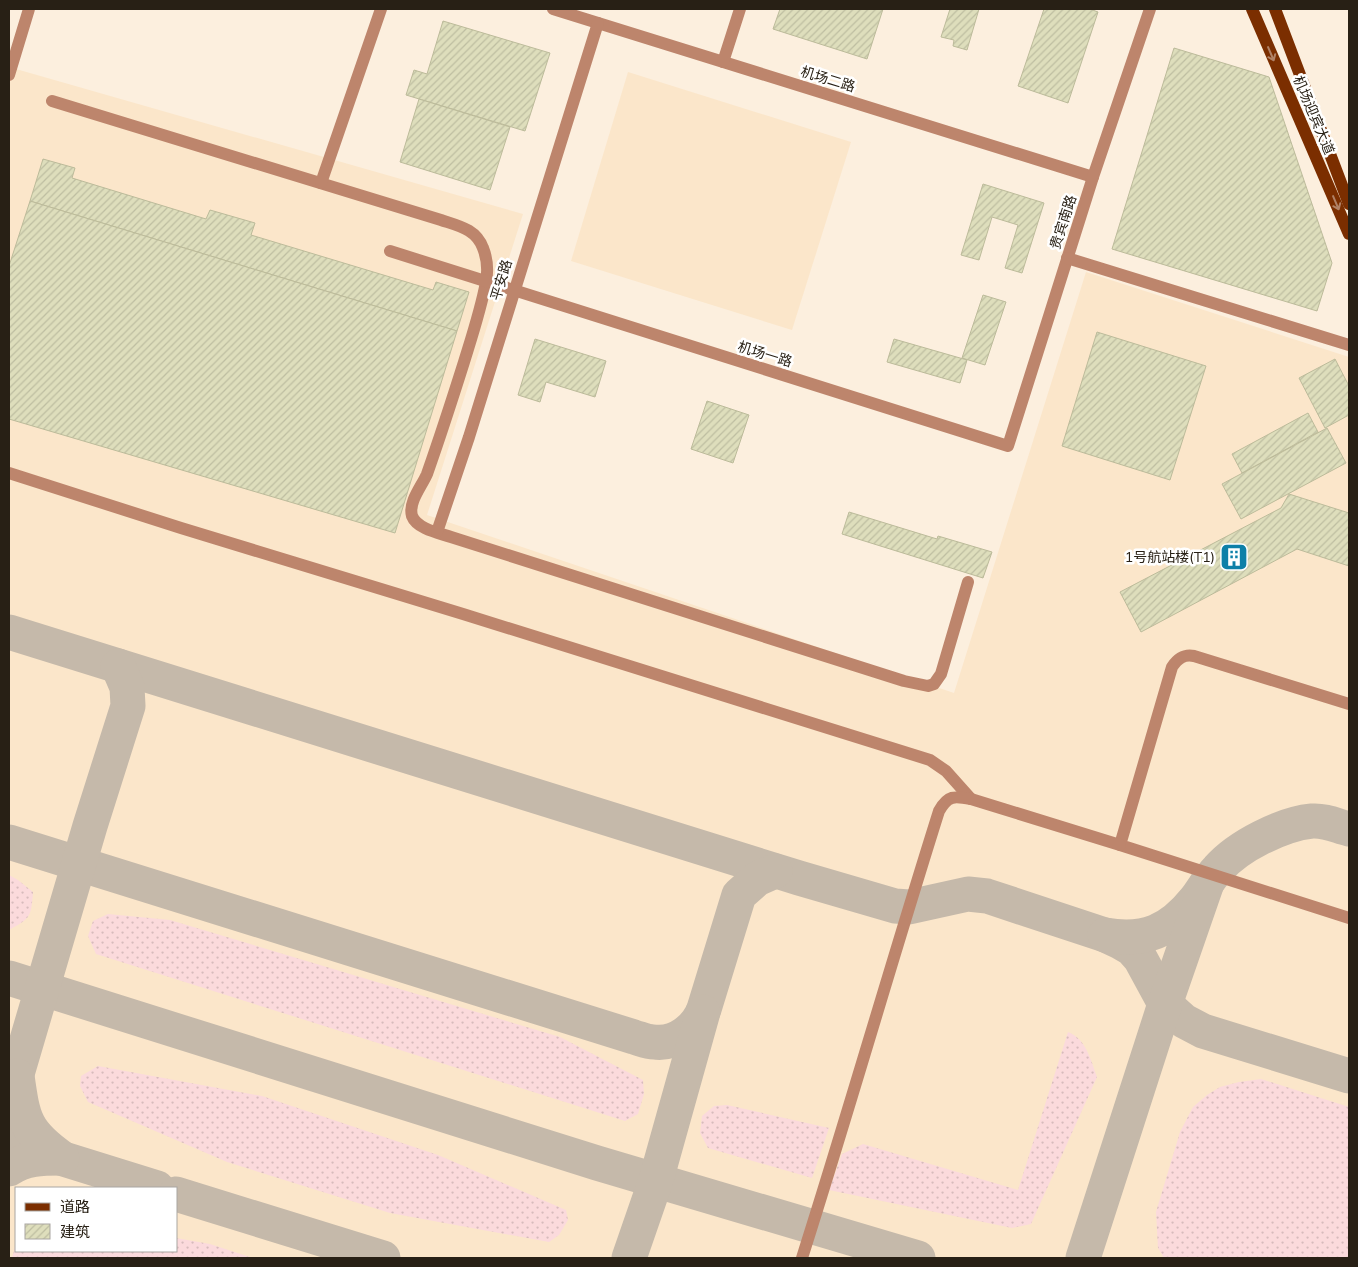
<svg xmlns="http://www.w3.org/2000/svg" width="1358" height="1267" font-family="Mulish,'Noto Sans SC',sans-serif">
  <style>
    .built { fill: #fbe6ca; fill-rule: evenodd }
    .grass { fill: url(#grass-dots) }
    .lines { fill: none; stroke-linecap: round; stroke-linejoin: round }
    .taxiway { stroke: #c5b9aa; stroke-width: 35 }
    .building { fill: url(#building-hatch); stroke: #bcbb9a }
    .minor { stroke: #bd856c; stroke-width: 12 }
    .major { stroke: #7b2e00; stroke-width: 12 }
    .oneway { stroke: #b08266 }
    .labels { text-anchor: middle; stroke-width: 5; stroke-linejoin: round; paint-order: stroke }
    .street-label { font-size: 14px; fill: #282015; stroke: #fff }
    .poi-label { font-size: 14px; fill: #282015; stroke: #fff; text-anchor: end }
  </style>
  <defs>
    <pattern id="grass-dots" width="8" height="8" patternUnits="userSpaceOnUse" patternTransform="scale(1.25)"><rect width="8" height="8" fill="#fbdadc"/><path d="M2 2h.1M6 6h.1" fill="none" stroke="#d7bbbc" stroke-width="1.8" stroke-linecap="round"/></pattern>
    <pattern id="building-hatch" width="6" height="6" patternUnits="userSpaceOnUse" patternTransform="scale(1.25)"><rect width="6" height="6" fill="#dedebc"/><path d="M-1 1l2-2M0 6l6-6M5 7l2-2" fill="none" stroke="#bebea1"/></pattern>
  </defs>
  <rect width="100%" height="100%" fill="#fcefde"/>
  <g class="built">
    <path d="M9,67L523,214L427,515L954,693L1086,272L1349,357V1258H9ZM16,1188H176V1251H16Z"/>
    <path d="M628,72L851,142L792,330L571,261Z"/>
  </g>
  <g class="grass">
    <path d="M9,875L18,880L33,892C31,917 31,918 9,930Z"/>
    <path d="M108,914L170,920L560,1037L643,1080L644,1094L638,1114L625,1121L96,954L88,936L93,921Z"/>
    <path d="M1068,1032C1086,1039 1091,1060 1097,1077L1031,1224L1012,1228L829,1190L842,1154L863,1144L1018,1190Z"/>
    <path d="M98,1066L262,1096L438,1155L566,1210L568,1220L559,1235L549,1242L390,1213L227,1162L88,1102L80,1086L81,1076Z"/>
    <path d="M1261,1079L1349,1107V1258H1164L1158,1248L1156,1212L1180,1132L1193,1107L1207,1095L1220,1087L1239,1082Z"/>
    <path d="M727,1105L829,1128L812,1178L708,1148L700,1133L702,1116L714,1106Z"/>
    <path d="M176,1238L210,1244L253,1258H12L16,1243V1251H176Z"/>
  </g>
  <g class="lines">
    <g class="taxiway">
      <path d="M9,632L799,878L895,906L909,907L968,894L987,896L1105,935L1120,942L1132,949L1140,958L1165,1004L1184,1021L1203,1031L1349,1076"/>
      <path d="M9,842L634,1037C641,1039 647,1042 654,1042C676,1045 697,1028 704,1009L739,895L757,879L775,871"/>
      <path d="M1105,935C1145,942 1170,931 1195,900C1203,890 1209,878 1218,869C1238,846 1282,824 1312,821C1325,820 1337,826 1349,829"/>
      <path d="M9,978L597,1163L918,1258"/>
      <path d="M9,1101L90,826L128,706L127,687L118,666"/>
      <path d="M9,1142L157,1188"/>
      <path d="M9,1169C25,1158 42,1158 62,1158C25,1132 23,1119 17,1076"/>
      <path d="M176,1194L383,1258"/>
      <path d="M629,1258L656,1180L703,1012"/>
      <path d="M1083,1258L1165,1004L1207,883"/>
    </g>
  </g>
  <g class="building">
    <path d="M780,9H883L867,59L773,29Z"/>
    <path d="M950,9H979L967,50L953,46L954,40L941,37Z"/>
    <path d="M1044,9H1090L1098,12L1068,103L1018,86Z"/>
    <path d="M443,21L550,53L525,131L406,95L414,70L427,74Z"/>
    <path d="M1174,48L1269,77L1332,263L1317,311L1112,249Z"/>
    <path d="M419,99L510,127L490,190L400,162Z"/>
    <path d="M43,159L75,168L72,178L206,219L210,210L255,223L251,235L433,290L436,282L469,292L457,331L30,201Z"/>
    <path d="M983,184L1044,203L1022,273L1005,268L1018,225L992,217L979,260L961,255Z"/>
    <path d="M30,201L457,331L395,533L9,419V266Z"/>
    <path d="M983,295L1006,302L985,365L962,358Z"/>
    <path d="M1097,332L1206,366L1170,480L1062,446Z"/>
    <path d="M535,339L606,361L595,397L546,382L540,402L518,395Z"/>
    <path d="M894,339L967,360L960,383L887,362Z"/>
    <path d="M1335,359L1349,386V415L1325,428L1299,378Z"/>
    <path d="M707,401L749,415L733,463L691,449Z"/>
    <path d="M1308,413L1318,432L1242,473L1232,454Z"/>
    <path d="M1327,428L1346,463L1241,519L1222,484Z"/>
    <path d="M1289,494L1349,513V566L1297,549L1141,632L1120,592L1281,508Z"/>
    <path d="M849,512L937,539L938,536L992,552L983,578L842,534Z"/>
  </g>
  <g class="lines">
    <g class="minor">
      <path d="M553,9L1093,177"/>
      <path d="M723,62L740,9"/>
      <path d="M9,75L29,9"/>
      <path d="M52,101L441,220C459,226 476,229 483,248C487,258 488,271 486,282C481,309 472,336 464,362C452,400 440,437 427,474C422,486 408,502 412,516C417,529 439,533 451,537L904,681L928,686L934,684L941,674L968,582"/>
      <path d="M321,183L381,9"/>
      <path d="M390,251L1008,446L1093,177L1150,9"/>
      <path d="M1067,258L1349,345"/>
      <path d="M9,473L181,528L463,614L930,760L946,771L971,799"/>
      <path d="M437,532L469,437L598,23"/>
      <path d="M1349,704L1194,656C1184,654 1178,658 1172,667L1120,845L1349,918"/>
      <path d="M802,1258C849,1110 892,960 939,811C948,795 954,796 971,799L1120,845"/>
    </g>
    <g class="major">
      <path d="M1252,9L1349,234"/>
      <path d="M1275,9L1349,204"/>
    </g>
  </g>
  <defs><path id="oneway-shaft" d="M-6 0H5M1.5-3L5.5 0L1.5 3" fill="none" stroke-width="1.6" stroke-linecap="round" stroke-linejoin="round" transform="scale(1.25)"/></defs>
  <g class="oneway">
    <use href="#oneway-shaft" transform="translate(1271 54) rotate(67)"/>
    <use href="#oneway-shaft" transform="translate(1336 203) rotate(67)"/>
  </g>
  <defs>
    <symbol id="building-square" viewBox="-11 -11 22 22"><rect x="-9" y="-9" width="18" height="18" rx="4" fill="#0e80a8" stroke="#fff"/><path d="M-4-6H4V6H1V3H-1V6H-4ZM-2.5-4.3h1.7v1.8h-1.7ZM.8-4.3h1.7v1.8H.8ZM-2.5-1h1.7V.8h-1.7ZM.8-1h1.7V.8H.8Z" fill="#fff"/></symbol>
  </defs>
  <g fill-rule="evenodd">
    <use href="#building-square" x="1218" y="541" width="32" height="32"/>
  </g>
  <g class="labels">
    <g class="street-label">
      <text transform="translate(828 79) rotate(17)" y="5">机场二路</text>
      <text transform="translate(1314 115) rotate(67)" y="5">机场迎宾大道</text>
      <text transform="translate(1063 222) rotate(-72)" y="5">贵宾南路</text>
      <text transform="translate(501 280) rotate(-73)" y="5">平安路</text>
      <text transform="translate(765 354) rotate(17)" y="5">机场一路</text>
    </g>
    <g class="poi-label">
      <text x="1215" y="562">1号航站楼(T1)</text>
    </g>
  </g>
  <rect width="1358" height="1267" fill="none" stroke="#282015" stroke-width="20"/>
  <rect x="15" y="1187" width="162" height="65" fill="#ffffff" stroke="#a9a6a1"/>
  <rect x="25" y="1203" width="25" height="8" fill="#7b2e00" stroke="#a9a6a1"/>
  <text x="60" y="1212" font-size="15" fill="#282015">道路</text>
  <rect x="25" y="1224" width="25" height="15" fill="url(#building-hatch)" stroke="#a9a6a1"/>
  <text x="60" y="1237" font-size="15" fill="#282015">建筑</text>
</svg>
